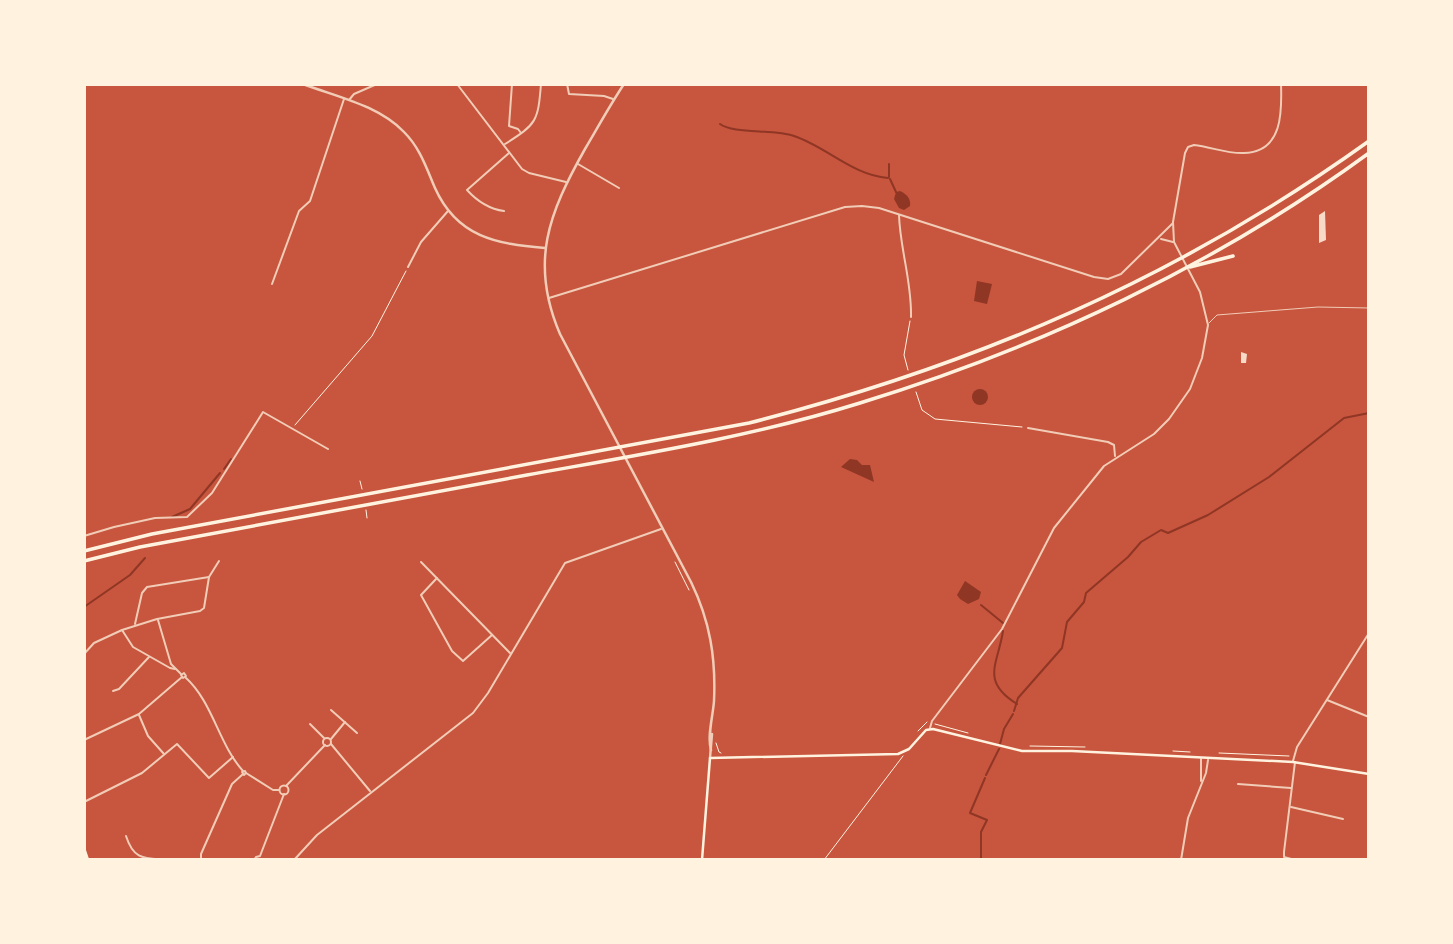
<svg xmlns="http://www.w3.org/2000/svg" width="1453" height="944" font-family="'PT Sans Narrow',sans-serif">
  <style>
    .water { fill: #8f3625 }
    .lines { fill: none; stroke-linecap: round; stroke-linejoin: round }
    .stream { stroke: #8f3625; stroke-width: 2 }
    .building { fill: #f7dbc8 }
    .path { stroke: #fff3e0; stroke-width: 1 }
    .service { stroke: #f1ccb7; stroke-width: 1 }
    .minor { stroke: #f1ccb7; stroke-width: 2 }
    .tertiary { stroke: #f1ccb7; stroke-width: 2.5 }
    .secondary { stroke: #fff3e0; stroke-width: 2.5 }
    .motorway { stroke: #fff3e0; stroke-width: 3.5 }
  </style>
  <rect width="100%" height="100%" fill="#c8553d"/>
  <g class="water">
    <path d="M900,191C907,194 911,199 910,206L904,210L899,208L894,199L896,192Z"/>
    <path d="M977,281L992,284L987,304L974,301Z"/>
    <circle cx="980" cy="397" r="8"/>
    <path d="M850,459L857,460L862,465H870L874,482L841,467Z"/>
    <path d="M965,581L981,592L979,599L968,604L960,599L957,595Z"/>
  </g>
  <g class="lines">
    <g class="stream">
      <path d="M720,124C733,134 774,129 794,136C827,147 852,175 888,178"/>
      <path d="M889,164V177"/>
      <path d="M890,179L896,192"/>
      <path d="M224,469L231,459"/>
      <path d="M172,517L190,509L220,473"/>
      <path d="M981,605L1003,623"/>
      <path d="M84,607L130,575L145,558"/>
      <path d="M1003,631C998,664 980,681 1017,704"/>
      <path d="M1014,711L1018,698L1062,648L1067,622L1084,602L1086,593L1128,557L1141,542L1161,530L1168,533L1208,515L1269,477L1344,418L1369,413"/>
      <path d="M1000,744L1004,729L1013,714"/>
      <path d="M986,775L999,749"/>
      <path d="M981,860V832L987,820L970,813L985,778"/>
    </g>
  </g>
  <g class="building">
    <path d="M1325,211L1326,240L1319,243V215Z"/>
    <path d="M1241,352L1247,354L1246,363H1241Z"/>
  </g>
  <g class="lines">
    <g class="path">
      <path d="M908,370L904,355L910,321"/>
      <path d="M916,392L922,410L935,419L1022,427"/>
      <path d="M295,425L372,336L406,271"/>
      <path d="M360,481L362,489"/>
      <path d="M366,510L367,518"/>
      <path d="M675,562L689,590"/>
      <path d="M935,724L968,733"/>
      <path d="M918,731L927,722"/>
      <path d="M716,743L719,752L721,753"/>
      <path d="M1030,746L1085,747"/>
      <path d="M1173,751L1190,752"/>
      <path d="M1219,753L1289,756"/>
      <path d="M824,860L903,756"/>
    </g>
    <path class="service" d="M1209,323L1217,315L1318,307L1369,308"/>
    <g class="minor">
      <path d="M457,84L522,169L529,173L566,182"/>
      <path d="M512,84L509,126L518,129L521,133"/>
      <path d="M567,84L569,94L604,96L613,99"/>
      <path d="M349,100L354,94L377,84"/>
      <path d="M505,144C537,124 538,121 541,84"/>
      <path d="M578,164L619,188"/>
      <path d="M504,211C489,209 477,201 467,190L509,153"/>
      <path d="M899,215C900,249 912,282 911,317"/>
      <path d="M1161,239L1173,242"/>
      <path d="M408,267L421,242L448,211"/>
      <path d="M272,284L299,211L310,201L344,99"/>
      <path d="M549,298L845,207L862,206L879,208L1094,277L1108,279L1121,274L1173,223"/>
      <path d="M1028,428L1108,442L1114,445L1115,456"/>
      <path d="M84,536L114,527L155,518L187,517L212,493L263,412L328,449"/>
      <path d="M421,562L510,653"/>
      <path d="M437,578L421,595L452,651L463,661L492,635"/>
      <path d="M158,620L171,664L181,674"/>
      <path d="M135,624L142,593L147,587L209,577"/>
      <path d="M122,630L157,619L200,611L204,608L209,577L219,561"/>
      <path d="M84,654L94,643L122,630L133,647L170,668L175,669"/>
      <path d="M184,673L186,676L183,678L181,675Z"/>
      <path d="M185,677C213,702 218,743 243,771"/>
      <path d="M113,691L119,689L149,657"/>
      <path d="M1327,700L1369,717"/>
      <path d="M331,710L357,733"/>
      <path d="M139,715L148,736L164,754"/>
      <path d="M310,724L324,738"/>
      <path d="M930,728L932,721L1002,629L1054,528L1104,466L1154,434L1169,419L1190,389L1202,358L1208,325L1200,292L1174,242L1173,222L1185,153L1188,147L1194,145C1211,147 1228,154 1244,153C1283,152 1282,111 1281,84"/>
      <circle cx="327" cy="742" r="4"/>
      <path d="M331,739L345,722"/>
      <path d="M84,740L139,714L182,677"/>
      <path d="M331,744L370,791"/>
      <path d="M1293,761L1297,747L1369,633"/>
      <path d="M1295,762L1284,852V857L1295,860"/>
      <path d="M245,771L246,773L244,775L242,772Z"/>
      <path d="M246,773L273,790H279"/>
      <path d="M1201,781V759"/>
      <path d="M1238,784L1291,788"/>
      <circle cx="284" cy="790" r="4.5"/>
      <path d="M286,786L325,745"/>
      <path d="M84,802L142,773L177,744L209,778L233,757"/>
      <path d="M1291,807L1343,819"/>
      <path d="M126,836C134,861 145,858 168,860"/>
      <path d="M201,859V854L232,784L243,774"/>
      <path d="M199,860H205"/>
      <path d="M254,860L256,857L260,856L284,794"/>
      <path d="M294,860L317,835L473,713L488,693L565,563L661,529"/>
      <path d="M1181,860L1188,818L1206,773L1208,760"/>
    </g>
    <g class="tertiary">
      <path d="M303,84C337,97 378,105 404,132C420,148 426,167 435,188C457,237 496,244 545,248"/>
      <path d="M624,84C610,105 598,127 585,149C549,213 529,262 560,334L691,582C710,621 716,658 714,701C713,716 707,736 711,750"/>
      <path d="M710,758L712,734"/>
    </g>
    <g class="secondary">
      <path d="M84,848L88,860"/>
      <path d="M702,860L710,758L898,754L909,749L926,730L933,729L1022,751H1072L1293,762L1369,774"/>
    </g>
    <g class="motorway">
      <path d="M1190,267L1233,256"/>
      <path d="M84,551L152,534L749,423C976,365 1178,278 1369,141"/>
      <path d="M84,561L140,547C269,523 398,499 527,475C638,455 751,437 860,403C1040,348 1216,265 1369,153"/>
    </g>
  </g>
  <rect width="1453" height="944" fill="none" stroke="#fff3e0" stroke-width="172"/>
</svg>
